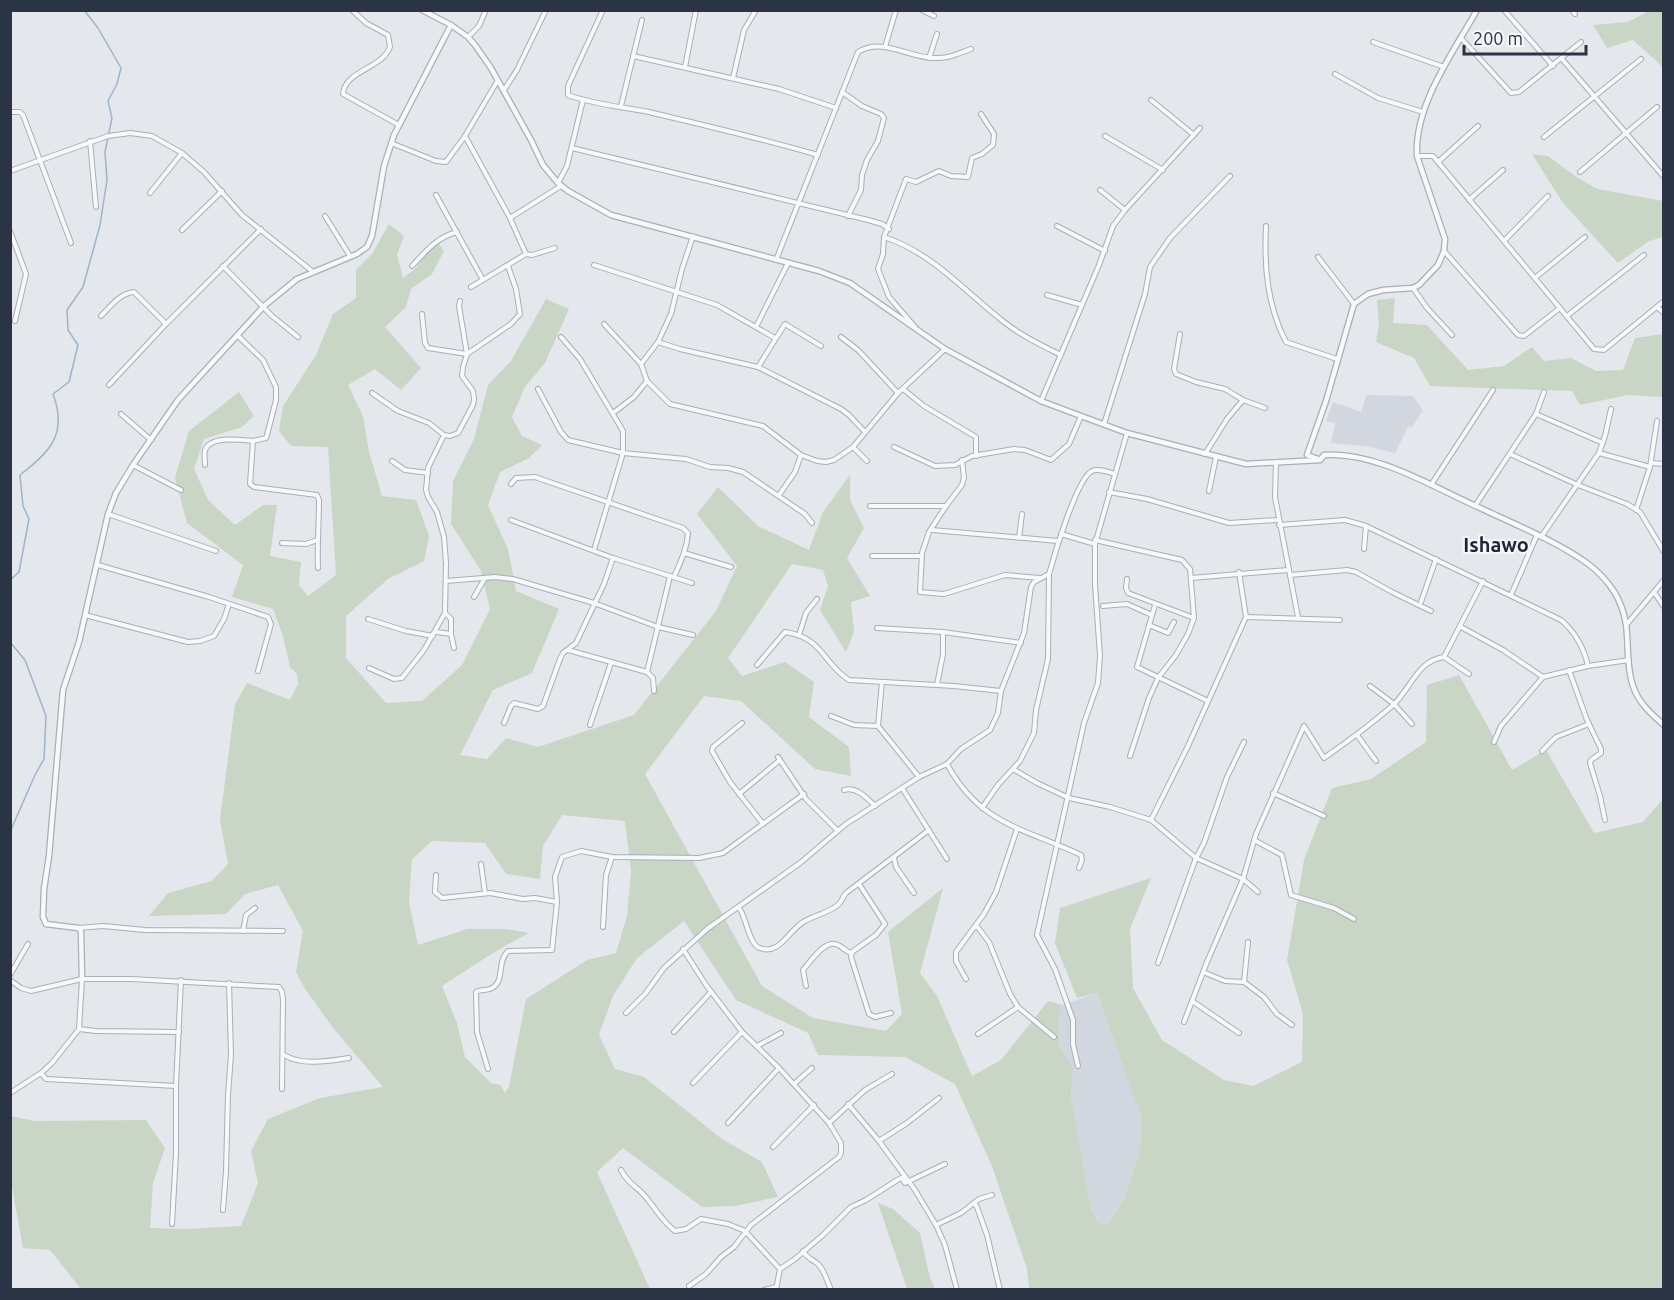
<svg xmlns="http://www.w3.org/2000/svg" width="1674" height="1300" font-family="Ubuntu,sans-serif">
  <style>
    .built { fill: #d2d6de }
    .green { fill: #c9d6c5; fill-rule: evenodd }
    .lines { fill: none; stroke-linecap: round; stroke-linejoin: round }
    .stream { stroke: #9fb4cc; stroke-width: 1.5 }
    .minor-casing { stroke: #a9aeb7; stroke-width: 6 }
    .tertiary-casing { stroke: #a9aeb7; stroke-width: 7 }
    .minor { stroke: #f7f8fa; stroke-width: 4 }
    .tertiary { stroke: #f7f8fa; stroke-width: 4.5 }
    .labels { text-anchor: middle; stroke-width: 4.5; stroke-linejoin: round; paint-order: stroke }
    .quarter-label { font-size: 20px; font-weight: bold; fill: #1d2536; stroke: #f4f6f9 }
  </style>
  <rect width="100%" height="100%" fill="#e4e7ec"/>
  <g class="built">
    <path d="M1366,395L1413,396L1423,411L1411,428L1408,427L1395,453L1366,446L1331,443L1335,423L1326,421L1333,402L1361,412Z"/>
    <path d="M1097,993L1141,1115L1140,1150L1122,1203L1108,1225L1097,1222L1091,1208L1071,1096L1073,1069L1059,1044V1018L1062,1005Z"/>
  </g>
  <g class="green">
    <path d="M1649,11H1663V67L1633,40L1607,48L1593,25L1628,22Z"/>
    <path d="M1532,154L1548,156L1575,176L1597,189L1663,201V237L1649,241L1618,263L1563,203Z"/>
    <path d="M389,224L404,236L397,255L403,278L415,269L436,240L444,251L432,274L411,289L406,307L385,327L421,368L401,390L375,369L348,385L363,416L369,452L382,496L416,500L429,536L424,561L388,579L346,616V658L386,703L422,701L462,665L490,609L481,571L451,524L453,481L474,439L488,385L511,361L546,299L569,309L545,363L525,387L512,417L522,436L542,445L529,458L500,472L488,505L508,549L516,591L559,609L532,673L493,690L460,755L487,759L506,738L538,747L634,715L716,611L737,566L697,514L718,487L758,526L809,550L823,512L850,475V500L864,528L847,558L870,596L851,602L854,632L846,652L820,610L828,586L823,570L792,564L728,658L742,676L785,662L814,682L809,717L849,747L851,776L815,769L741,701L704,696L645,774L762,986L813,1018L886,1031L902,1014L888,932L943,888L920,973L937,996L972,1076L1001,1060L1048,1001L1062,1005L1059,1018V1044L1073,1069L1071,1096L1091,1208L1097,1222L1108,1225L1122,1203L1140,1150L1141,1116L1097,993L1077,998L1055,943L1060,908L1151,878L1130,929L1133,988L1162,1040L1224,1080L1253,1086L1302,1062L1303,1014L1287,960L1304,860L1332,788L1371,779L1426,742L1427,685L1459,675L1512,770L1546,750L1594,833L1643,822L1663,799V1289H1029L1027,1269L992,1166L955,1084L905,1057L818,1055L808,1033L736,1000L684,921L637,958L613,996L599,1035L615,1069L644,1077L722,1139L762,1162L778,1197L735,1206L702,1207L623,1148L597,1172L650,1289H81L50,1250L23,1248L11,1182L10,1116L35,1121L146,1120L165,1148L153,1183L150,1228L187,1229L241,1226L258,1183L251,1151L268,1119L320,1098L383,1087L334,1029L305,989L296,972L303,931L278,885L245,894L226,914L149,916L168,893L212,881L228,864L220,820L235,704L247,683L290,700L298,684L297,674L290,667L283,636L273,609L232,597L243,565L187,523L175,477L189,431L239,392L254,416L242,427L204,439L194,469L208,500L235,525L263,505H277L270,556L301,562L299,585L308,596L336,575L328,447L291,446L279,431L283,406L316,355L333,314L356,298V270L372,254ZM562,815L625,821L631,871L627,916L616,953L587,960L526,999L509,1087L505,1093L500,1085L491,1083L465,1057L457,1023L442,986L496,951L529,933L506,929H467L418,945L409,902L412,859L432,841L485,843L506,874L540,879L543,846Z"/>
    <path d="M1395,298L1393,323L1427,325L1468,370L1504,366L1532,347L1544,361L1571,358L1596,371L1623,370L1635,338L1663,334V397L1628,395L1580,405L1572,391L1430,386L1414,358L1376,342L1379,323L1377,300Z"/>
    <path d="M878,1203L893,1209L920,1233L930,1278L935,1289H907Z"/>
  </g>
  <g class="lines">
    <g class="stream">
      <path d="M10,580L19,572L29,519L23,506L20,475C50,452 68,434 53,394L69,382L78,345L68,330L67,310L83,287L100,225L107,180L105,152L112,118L108,101L117,84L121,68L98,28L84,10"/>
      <path d="M10,642L25,660L46,716L44,759L35,775L10,832"/>
    </g>
    <defs>
      <g id="minor">
        <path d="M352,10L366,23L388,35L390,47C382,69 345,70 343,94L399,125"/>
        <path d="M922,10L934,16"/>
        <path d="M1504,10L1553,66"/>
        <path d="M1572,10L1575,14"/>
        <path d="M602,12L568,86V95C595,105 625,107 653,113C708,126 763,139 818,155"/>
        <path d="M468,37L479,26L486,10"/>
        <path d="M1461,38L1511,93L1519,92L1581,42"/>
        <path d="M1373,42L1444,67"/>
        <path d="M885,47L896,10"/>
        <path d="M633,56L779,89L836,108"/>
        <path d="M929,58L937,34"/>
        <path d="M1562,59L1664,177"/>
        <path d="M685,67L696,10"/>
        <path d="M1335,74L1378,98L1423,112"/>
        <path d="M733,78L744,30L756,10"/>
        <path d="M504,90L517,70L546,10"/>
        <path d="M842,92L862,106L881,114L884,118L878,141L867,160L862,175L861,190L848,216"/>
        <path d="M1151,100L1194,135"/>
        <path d="M621,106L642,20"/>
        <path d="M10,112H20L23,115L71,243"/>
        <path d="M465,136L510,218L526,254"/>
        <path d="M1105,136L1163,170"/>
        <path d="M1544,137L1641,59"/>
        <path d="M90,141L96,207"/>
        <path d="M391,143L436,161L446,162L465,136L498,80"/>
        <path d="M572,148L868,220L882,224L889,229"/>
        <path d="M1417,156H1433L1594,349L1604,350L1664,301"/>
        <path d="M1438,162L1478,126"/>
        <path d="M10,171L108,136L130,133L152,136L182,153L204,172L242,215L312,271"/>
        <path d="M1580,172L1657,107"/>
        <path d="M558,183L567,166L583,100"/>
        <path d="M1100,190L1125,210"/>
        <path d="M150,193L182,153"/>
        <path d="M436,195L483,280"/>
        <path d="M1469,200L1503,170"/>
        <path d="M325,216L350,256"/>
        <path d="M510,218L561,186"/>
        <path d="M1057,226L1105,251"/>
        <path d="M1266,226C1264,267 1267,305 1286,342L1337,359"/>
        <path d="M182,230L222,191"/>
        <path d="M10,231L26,274L15,321"/>
        <path d="M884,237C933,253 965,292 1004,322C1022,336 1041,345 1061,355"/>
        <path d="M1504,241L1548,196"/>
        <path d="M1444,251L1518,335L1524,336L1560,308"/>
        <path d="M1318,257L1354,304"/>
        <path d="M776,260L858,52C883,37 909,58 935,58C948,59 959,53 971,49"/>
        <path d="M594,265L717,305L775,338"/>
        <path d="M223,266L272,316L298,337"/>
        <path d="M412,266C425,252 437,237 457,232"/>
        <path d="M1535,278L1585,237"/>
        <path d="M471,287L526,254L532,255L555,248"/>
        <path d="M1413,288L1427,308L1452,335"/>
        <path d="M1047,295L1082,305"/>
        <path d="M1657,307L1664,313"/>
        <path d="M422,314L425,343L428,348L467,354L511,324L520,314L516,289L508,266"/>
        <path d="M101,316C110,307 120,293 134,292L166,324"/>
        <path d="M1567,316L1644,255"/>
        <path d="M604,324L641,364L647,381L670,404L763,426L801,455L817,461L826,462L834,460L853,447L898,393L945,349"/>
        <path d="M756,327L788,263"/>
        <path d="M915,327L889,297L878,269L883,254L884,237L906,179L916,182L939,171L951,176L968,177L972,158L982,154L993,145L994,134L981,114"/>
        <path d="M1180,334L1174,369L1176,374L1196,382L1225,389L1243,400L1265,408"/>
        <path d="M237,335L263,360L276,387V400L267,435L266,438L253,441L250,484L254,487L317,495L319,500C319,523 317,545 318,568"/>
        <path d="M561,337L580,359L623,431V453L594,550"/>
        <path d="M841,337L858,350L898,393"/>
        <path d="M658,342L680,349L758,367L841,409L849,415L865,432"/>
        <path d="M641,364L658,342L671,314L682,269L693,236"/>
        <path d="M758,367L785,324L821,346"/>
        <path d="M109,385L166,324L261,229"/>
        <path d="M538,389L561,432L568,440L623,453L686,459L710,467L728,468L743,472L805,514L812,523"/>
        <path d="M903,389L924,406L976,437V456"/>
        <path d="M372,393L398,411L429,423L444,435L450,436L458,433L473,405L474,399L473,391L462,376L463,367L467,354L459,306L460,301"/>
        <path d="M1041,401L1099,265L1113,226L1125,210L1200,128"/>
        <path d="M613,413L634,397L647,381"/>
        <path d="M121,414L151,440"/>
        <path d="M1536,414L1603,443"/>
        <path d="M1104,424L1145,294L1150,267L1170,238L1230,176"/>
        <path d="M853,447L867,461"/>
        <path d="M894,447L935,466L955,465L972,456L1014,449L1025,450L1051,460L1069,444L1081,416"/>
        <path d="M1599,453L1650,467"/>
        <path d="M1205,454L1227,419L1243,400"/>
        <path d="M1510,454L1578,485L1627,504L1640,512L1664,552"/>
        <path d="M962,460L964,478L962,485L946,506L929,532L922,553L920,592L944,594L1005,575L1040,578"/>
        <path d="M392,461L405,470L428,473"/>
        <path d="M1276,462L1275,497L1298,617"/>
        <path d="M1651,463L1664,464"/>
        <path d="M133,465L181,490"/>
        <path d="M205,465C205,460 204,454 205,450C211,435 241,440 253,441"/>
        <path d="M511,484L516,478L535,477L683,528L688,533C687,549 680,563 674,577"/>
        <path d="M1431,485L1493,390"/>
        <path d="M1209,491L1216,457"/>
        <path d="M1109,492L1147,499L1229,523L1278,520"/>
        <path d="M779,495L795,472L801,455"/>
        <path d="M870,506H946"/>
        <path d="M1475,506L1536,414L1544,392"/>
        <path d="M1636,510L1650,467L1657,421"/>
        <path d="M108,514L216,551"/>
        <path d="M511,520L613,558L692,583"/>
        <path d="M1279,525L1345,520L1366,526L1561,620C1575,632 1584,648 1588,666"/>
        <path d="M932,530L1058,541"/>
        <path d="M1061,534L1095,544"/>
        <path d="M1541,537L1599,453L1605,436L1611,409"/>
        <path d="M1019,538L1022,514"/>
        <path d="M1095,540L1182,560L1190,569L1194,618L1188,634L1176,655L1158,678L1149,698L1130,756"/>
        <path d="M282,543L306,544L317,540"/>
        <path d="M1364,549L1366,526"/>
        <path d="M684,553L731,567"/>
        <path d="M872,556H921"/>
        <path d="M98,565L209,597L268,617L271,624L258,671"/>
        <path d="M1290,575L1347,570L1356,572L1392,592L1431,611"/>
        <path d="M1191,578L1288,570"/>
        <path d="M1127,579L1126,588L1128,593L1194,618"/>
        <path d="M446,581L495,577L513,579L594,603L658,627L693,635"/>
        <path d="M1654,592L1664,607"/>
        <path d="M1511,595L1537,535"/>
        <path d="M474,597L485,578"/>
        <path d="M1421,602L1436,559"/>
        <path d="M1155,605L1137,667L1208,701"/>
        <path d="M1103,606L1127,604L1152,615"/>
        <path d="M445,613L451,619V634"/>
        <path d="M85,615L188,642L200,641L214,636L224,619L229,604"/>
        <path d="M1246,617L1340,620"/>
        <path d="M368,619L406,631L433,636"/>
        <path d="M1627,624L1664,580"/>
        <path d="M1149,625L1168,633L1174,622"/>
        <path d="M1461,627L1503,650L1543,677L1588,666L1629,660"/>
        <path d="M877,628L943,632L1021,643"/>
        <path d="M436,632L451,634L454,648"/>
        <path d="M799,635L806,613L817,599"/>
        <path d="M568,650L647,672L670,576"/>
        <path d="M1444,657L1469,674"/>
        <path d="M757,665L785,632C824,638 822,663 849,680L954,686L1001,691"/>
        <path d="M369,668L394,679L402,678L424,650L445,613L446,563L444,537L437,512L428,497L426,490L428,468L444,435"/>
        <path d="M1569,670L1587,720L1601,749V753L1591,760L1590,763L1600,796L1605,820"/>
        <path d="M647,672L653,678L654,691"/>
        <path d="M882,682L878,726L919,777"/>
        <path d="M937,685L943,654V633"/>
        <path d="M1370,686L1394,704L1412,724"/>
        <path d="M831,716L854,725L878,726"/>
        <path d="M504,723L511,706L514,703L538,709L543,706L560,659L563,653L576,643L604,584L613,558"/>
        <path d="M742,723L713,747L712,751L730,782L763,824"/>
        <path d="M590,725L611,663"/>
        <path d="M1304,726L1324,758C1347,742 1370,725 1391,707C1411,690 1416,661 1444,657L1483,581"/>
        <path d="M1357,735L1376,761"/>
        <path d="M1494,742L1501,726L1543,677"/>
        <path d="M1542,751L1556,737L1589,724"/>
        <path d="M778,757L806,799L837,830"/>
        <path d="M947,764C980,825 1024,828 1081,855L1082,860L1079,868"/>
        <path d="M1013,769L1037,783L1069,798L1110,807L1151,820L1196,858L1243,879L1258,892"/>
        <path d="M902,788L947,859"/>
        <path d="M844,790C856,786 867,798 875,806"/>
        <path d="M1273,793L1324,816"/>
        <path d="M739,794L780,760"/>
        <path d="M982,808L998,785L1020,761L1034,733L1036,710L1048,659L1049,575"/>
        <path d="M1151,820L1188,746L1246,617L1239,572"/>
        <path d="M1254,840L1282,855L1291,895L1334,908L1354,919"/>
        <path d="M894,858L896,867L914,893"/>
        <path d="M481,864L485,893"/>
        <path d="M436,875L435,892L442,898L490,893L523,899L535,898L557,902"/>
        <path d="M859,884L885,924L876,935L852,952L851,957L869,1014L875,1017L891,1013"/>
        <path d="M739,908C746,916 749,945 760,948C780,956 790,928 805,921C815,915 831,912 839,904C842,901 843,896 846,893L929,830"/>
        <path d="M976,925L989,942L1010,994L1018,1007L1054,1037"/>
        <path d="M603,927L606,875L612,857"/>
        <path d="M78,928L103,926L145,930L283,931"/>
        <path d="M243,931L246,915L255,908"/>
        <path d="M683,949L706,985L742,1032L779,1068L829,1123L841,1143V1153L839,1157L751,1225L734,1247L721,1257L706,1274L689,1286"/>
        <path d="M1158,963L1196,858L1204,843L1227,777L1244,742"/>
        <path d="M1203,972L1225,981L1244,982L1264,997L1277,1014L1292,1025"/>
        <path d="M10,975L28,944"/>
        <path d="M966,979L956,961V952L984,914L996,892L1017,829"/>
        <path d="M10,980L21,988L31,991L82,979H131L279,987L282,992L283,1000L282,1089"/>
        <path d="M1244,982L1248,942"/>
        <path d="M806,986L803,970C811,961 826,938 838,945C844,948 845,951 851,953"/>
        <path d="M1192,1001L1239,1033"/>
        <path d="M626,1013L645,994L664,968L707,929L800,863L846,824L919,777L947,764L961,749L990,730L998,713L1001,691L1024,633L1031,587L1034,582L1049,574C1054,556 1077,478 1092,471C1098,468 1108,472 1115,474"/>
        <path d="M1184,1022L1207,962L1243,879L1256,834L1304,726"/>
        <path d="M79,1029L96,1031L179,1032"/>
        <path d="M674,1032L711,992"/>
        <path d="M978,1034L1018,1007"/>
        <path d="M757,1046L781,1033"/>
        <path d="M284,1055C302,1066 329,1061 349,1058"/>
        <path d="M1078,1066L1073,1044V1020L1055,969L1037,935L1084,723L1098,683L1100,656L1095,584V544L1127,433"/>
        <path d="M488,1069L477,1032L476,992C481,989 485,991 490,989C506,983 496,962 508,951L552,950L557,902L555,877L562,857L581,851L612,857L699,858L723,853L804,794"/>
        <path d="M41,1073L46,1079L176,1086"/>
        <path d="M693,1083L742,1032"/>
        <path d="M794,1084L812,1068"/>
        <path d="M10,1093L41,1073L52,1063L79,1029L82,979"/>
        <path d="M848,1104L879,1141L915,1190L936,1225L945,1245L957,1290"/>
        <path d="M728,1123L779,1068"/>
        <path d="M829,1123L865,1090L892,1074"/>
        <path d="M879,1141L907,1123L939,1098"/>
        <path d="M773,1147L814,1105"/>
        <path d="M621,1170C626,1180 632,1184 640,1191C653,1203 660,1220 675,1231L686,1229L701,1219L728,1224L745,1231L780,1269"/>
        <path d="M974,1203L977,1207L987,1235L1000,1290"/>
        <path d="M223,1210L226,1171L228,1095L231,1055L229,983"/>
        <path d="M172,1224L176,1153V1086L181,980"/>
        <path d="M936,1225L961,1213L979,1199L992,1195"/>
        <path d="M803,1251C807,1259 813,1259 819,1265C824,1270 828,1283 831,1290"/>
        <path d="M764,1290L776,1287"/>
        <path d="M776,1290L780,1269L795,1259L823,1235L851,1207L866,1200L899,1179L902,1178L905,1183L945,1164"/>
      </g>
      <g id="tertiary">
        <path d="M422,10L451,25L468,37L475,45L491,68L531,140L543,165L558,183L568,191L611,215L819,271L850,283L945,349L1041,401L1081,416L1127,433L1246,464L1320,460L1324,455C1375,451 1433,487 1478,507C1514,524 1554,540 1587,563C1598,571 1608,582 1615,593C1635,628 1622,653 1633,686C1638,702 1651,714 1664,725"/>
        <path d="M1318,459L1307,455L1308,452L1326,401L1354,304L1368,294L1383,290L1413,288L1419,285L1438,265L1444,251L1445,239L1417,156C1414,105 1453,53 1477,10"/>
        <path d="M82,979L81,931L78,928L46,924L43,917L44,889L49,856L63,690L79,642L108,514L116,493L133,465L178,400L264,306L297,279L357,254L367,247L372,236L384,166L394,135L451,25"/>
      </g>
    </defs>
    <use href="#minor" class="minor-casing"/>
    <use href="#tertiary" class="tertiary-casing"/>
    <use href="#minor" class="minor"/>
    <use href="#tertiary" class="tertiary"/>
  </g>
  <g class="labels">
    <g class="quarter-label">
      <text x="1496" y="552">Ishawo</text>
    </g>
  </g>
  <rect width="1674" height="1300" fill="none" stroke="#2b3445" stroke-width="24"/>
  <path d="M1464 45v9h122v-9" fill="none" stroke="#2b3445" stroke-width="3"/>
  <text x="1473" y="45" font-size="18" fill="#2b3445" stroke="#f4f6f9" stroke-width="4.5" paint-order="stroke">200 m</text>
</svg>
